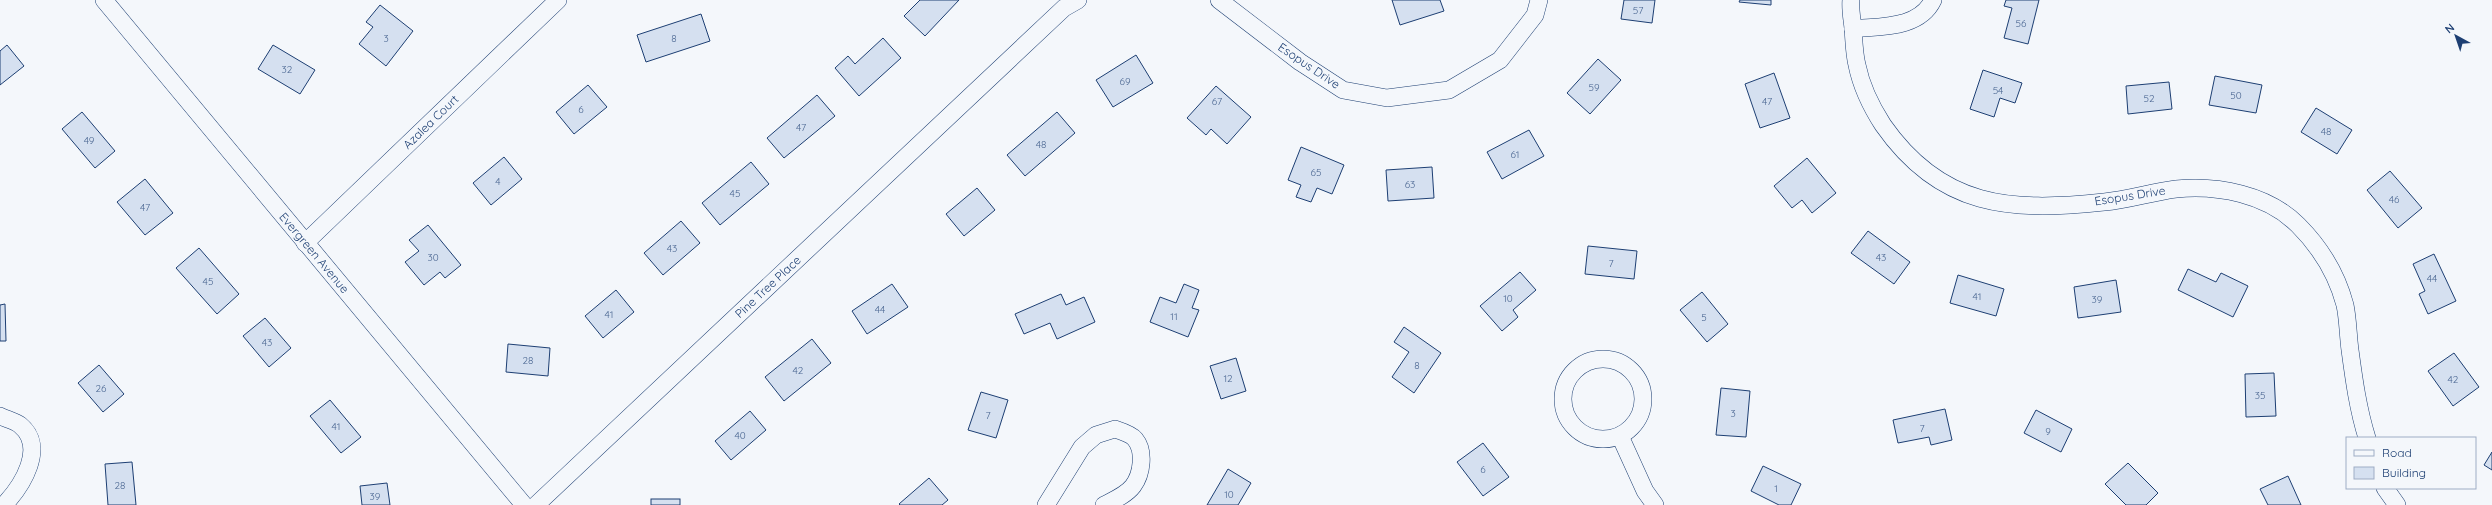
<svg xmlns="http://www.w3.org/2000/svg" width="2492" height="505" font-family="Quicksand,sans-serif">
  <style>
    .building { fill: #d5e0f0; stroke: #1d3f73 }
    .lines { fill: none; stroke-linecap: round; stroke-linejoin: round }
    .street-casing { stroke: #1d3f73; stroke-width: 18 }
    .street { stroke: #f4f7fb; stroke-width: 17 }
    .labels { text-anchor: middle; stroke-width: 3; stroke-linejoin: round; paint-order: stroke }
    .number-label { font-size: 10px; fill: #4b6792 }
    .street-label { font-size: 12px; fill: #1d3f73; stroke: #f4f7fb }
  </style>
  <rect width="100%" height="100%" fill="#f4f7fb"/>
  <g class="building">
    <path d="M920,0H959L925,36L904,16Z"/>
    <path d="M1392,0H1440L1444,11L1400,25Z"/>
    <path d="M1624,0H1655L1652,23L1621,19Z"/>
    <path d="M1740,0H1771V5L1739,2Z"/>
    <path d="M2006,0H2039L2028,44L2004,38L2012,8L2004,6Z"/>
    <path d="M380,5L413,31L386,66L359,44L373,27L366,22Z"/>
    <path d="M701,14L710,41L646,62L637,35Z"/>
    <path d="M883,38L901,58L859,96L835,68L848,56L855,64Z"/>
    <path d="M7,45L24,66L0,85V51Z"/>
    <path d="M273,45L315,70L300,94L258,69Z"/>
    <path d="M1136,55L1153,83L1113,107L1096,80Z"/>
    <path d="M1598,59L1621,80L1590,114L1567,93Z"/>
    <path d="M1983,70L2022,83L2015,103L2000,98L1994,117L1970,109Z"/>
    <path d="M1774,73L1790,118L1760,128L1745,84Z"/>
    <path d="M2215,76L2262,85L2256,113L2209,105Z"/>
    <path d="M2169,82L2172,109L2128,114L2126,86Z"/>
    <path d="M588,85L607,107L574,134L556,112Z"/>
    <path d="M1216,86L1251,117L1227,144L1211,129L1206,135L1187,118Z"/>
    <path d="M817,95L835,116L784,158L767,138Z"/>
    <path d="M2316,108L2352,130L2337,154L2301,132Z"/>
    <path d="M82,112L115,151L95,168L62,129Z"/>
    <path d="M1057,112L1075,133L1025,176L1007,155Z"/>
    <path d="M1529,130L1544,156L1502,179L1487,152Z"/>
    <path d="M1301,147L1344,165L1332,194L1317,188L1311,202L1296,197L1301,185L1288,180Z"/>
    <path d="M504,157L522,179L491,205L473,183Z"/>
    <path d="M1807,158L1836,193L1812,213L1802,200L1792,208L1774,186Z"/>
    <path d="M751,162L769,184L720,225L702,203Z"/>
    <path d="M1432,167L1434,198L1388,201L1386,170Z"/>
    <path d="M2390,171L2422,208L2398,228L2367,190Z"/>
    <path d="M145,179L173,213L145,235L117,202Z"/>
    <path d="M977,188L995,210L964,236L946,214Z"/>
    <path d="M681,221L700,243L663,275L644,253Z"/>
    <path d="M428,225L461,265L445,278L440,272L424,285L405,262L419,251L409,240Z"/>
    <path d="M1868,231L1910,262L1894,284L1851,253Z"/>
    <path d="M1588,246L1637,251L1634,279L1585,274Z"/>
    <path d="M199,248L239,294L217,314L176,268Z"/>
    <path d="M2434,254L2456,301L2428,314L2419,294L2425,291L2413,264Z"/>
    <path d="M2188,269L2216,282L2221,273L2248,286L2233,317L2178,290Z"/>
    <path d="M1520,272L1536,290L1513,310L1518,317L1502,331L1480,306Z"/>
    <path d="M1958,275L2004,289L1996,316L1950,303Z"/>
    <path d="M2116,280L2121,312L2078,318L2074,287Z"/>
    <path d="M892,284L908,307L867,334L852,311Z"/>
    <path d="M1184,284L1199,290L1192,308L1199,310L1188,337L1150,322L1160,297L1176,303Z"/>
    <path d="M616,290L634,312L603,338L585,316Z"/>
    <path d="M1702,292L1728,324L1707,342L1680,310Z"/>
    <path d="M1061,294L1066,305L1084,297L1095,322L1057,339L1050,323L1024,334L1015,314Z"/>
    <path d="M5,304L6,341H0V305Z"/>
    <path d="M265,318L291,348L269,367L243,336Z"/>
    <path d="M1404,327L1441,353L1414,393L1392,377L1409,352L1394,342Z"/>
    <path d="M812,339L831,363L784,401L765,377Z"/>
    <path d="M508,344L550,348L548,376L506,372Z"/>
    <path d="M2454,353L2479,387L2453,406L2428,371Z"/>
    <path d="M1236,358L1246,391L1221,399L1210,366Z"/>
    <path d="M99,365L124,394L103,412L78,383Z"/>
    <path d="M2274,373L2276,416L2246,417L2245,374Z"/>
    <path d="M1721,388L1750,391L1746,437L1716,435Z"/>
    <path d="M981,392L1008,400L996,438L968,430Z"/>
    <path d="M330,400L361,437L341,453L310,416Z"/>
    <path d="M1945,409L1952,440L1931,445L1929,437L1898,443L1893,420Z"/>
    <path d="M2036,410L2072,429L2061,452L2024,433Z"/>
    <path d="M750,411L766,430L731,460L715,441Z"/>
    <path d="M1483,443L1509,477L1483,496L1457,462Z"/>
    <path d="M2492,452V470L2484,465Z"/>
    <path d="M132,462L136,505H108L105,464Z"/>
    <path d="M2128,463L2158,493L2146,505H2126L2105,484Z"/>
    <path d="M1763,466L1801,484L1791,505H1779L1751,491Z"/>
    <path d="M1228,469L1251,483L1238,505H1207Z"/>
    <path d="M2288,476L2301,505H2268L2260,489Z"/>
    <path d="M929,478L948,500L942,505H900L899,504Z"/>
    <path d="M387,483L390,505H362L360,486Z"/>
    <rect x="651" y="499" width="29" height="6"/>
  </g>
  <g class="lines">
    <defs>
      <g id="street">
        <path d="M104,0L524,505"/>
        <path d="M1219,0L1300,62L1343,90L1387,98L1449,90L1500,60L1535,15L1539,0"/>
        <path d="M1851,0C1850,9 1852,19 1853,28C1854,40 1854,53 1857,65C1861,85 1872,108 1883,125C1941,208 2010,212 2104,202C2128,200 2152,192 2176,189C2218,185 2267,194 2298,225C2320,247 2337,275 2345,305C2348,319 2348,335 2350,350C2354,380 2358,409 2367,438"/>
        <path d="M1853,29C1880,26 1919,29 1933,0"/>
        <path d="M305,243L558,0"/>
        <circle cx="1603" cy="399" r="40"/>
        <path d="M0,416C6,419 15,421 20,425C47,447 22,486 4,505"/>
        <path d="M1620,436L1645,491L1655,505"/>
        <path d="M2385,488L2397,505"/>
        <path d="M536,505L1064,8L1078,0"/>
        <path d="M1046,505L1082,447L1096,435L1115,429C1121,431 1131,434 1135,439C1145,451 1142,474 1133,486C1126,495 1114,500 1104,505"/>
      </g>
    </defs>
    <use href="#street" class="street-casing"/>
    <use href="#street" class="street"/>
  </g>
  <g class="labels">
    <g class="number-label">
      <text x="1638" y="14">57</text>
      <text x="2021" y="27">56</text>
      <text x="386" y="42">3</text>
      <text x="674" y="42">8</text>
      <text x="287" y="73">32</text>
      <text x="1125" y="85">69</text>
      <text x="1594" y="91">59</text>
      <text x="1998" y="94">54</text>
      <text x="2236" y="99">50</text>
      <text x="2149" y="102">52</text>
      <text x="1217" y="105">67</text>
      <text x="1767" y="105">47</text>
      <text x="581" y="113">6</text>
      <text x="801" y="131">47</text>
      <text x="2326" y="135">48</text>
      <text x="89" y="144">49</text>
      <text x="1041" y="148">48</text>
      <text x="1515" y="158">61</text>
      <text x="1316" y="176">65</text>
      <text x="498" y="185">4</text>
      <text x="1410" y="188">63</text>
      <text x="735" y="197">45</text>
      <text x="2394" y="203">46</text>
      <text x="145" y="211">47</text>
      <text x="672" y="252">43</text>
      <text x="433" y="261">30</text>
      <text x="1881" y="261">43</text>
      <text x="1611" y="267">7</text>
      <text x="2432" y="282">44</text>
      <text x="208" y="285">45</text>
      <text x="1977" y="300">41</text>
      <text x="1508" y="302">10</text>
      <text x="2097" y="303">39</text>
      <text x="880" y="313">44</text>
      <text x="609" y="318">41</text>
      <text x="1174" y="320">11</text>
      <text x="1704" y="321">5</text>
      <text x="267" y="346">43</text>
      <text x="528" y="364">28</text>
      <text x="1417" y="369">8</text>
      <text x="798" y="374">42</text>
      <text x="1228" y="382">12</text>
      <text x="2453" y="383">42</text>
      <text x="101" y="392">26</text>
      <text x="2260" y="399">35</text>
      <text x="1733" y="417">3</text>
      <text x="988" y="419">7</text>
      <text x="336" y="430">41</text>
      <text x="1922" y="432">7</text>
      <text x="2048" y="435">9</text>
      <text x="740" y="439">40</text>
      <text x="1483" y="473">6</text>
      <text x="120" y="489">28</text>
      <text x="1776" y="492">1</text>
      <text x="1229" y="498">10</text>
      <text x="375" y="500">39</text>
    </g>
    <g class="street-label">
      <text transform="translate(1309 66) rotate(34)" y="4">Esopus Drive</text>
      <text transform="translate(431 122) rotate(-44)" y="4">Azalea Court</text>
      <text transform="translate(2130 196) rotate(-9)" y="4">Esopus Drive</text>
      <text transform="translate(314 253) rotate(50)" y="4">Evergreen Avenue</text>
      <text transform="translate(768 287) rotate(-43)" y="4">Pine Tree Place</text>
    </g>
  </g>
  <rect x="2346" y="437" width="130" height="52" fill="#f4f7fb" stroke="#9eadc5"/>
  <rect x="2354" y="450" width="20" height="6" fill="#f4f7fb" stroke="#9eadc5"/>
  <text x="2382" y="457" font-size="12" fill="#1d3f73">Road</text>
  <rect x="2354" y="467" width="20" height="12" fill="#d5e0f0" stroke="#9eadc5"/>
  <text x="2382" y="477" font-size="12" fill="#1d3f73">Building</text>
  <g transform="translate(2456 36) rotate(320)" stroke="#f4f7fb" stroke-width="3" paint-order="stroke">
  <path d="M0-3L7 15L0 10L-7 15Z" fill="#1d3f73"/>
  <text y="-6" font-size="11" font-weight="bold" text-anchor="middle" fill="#1d3f73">N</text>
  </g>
</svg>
